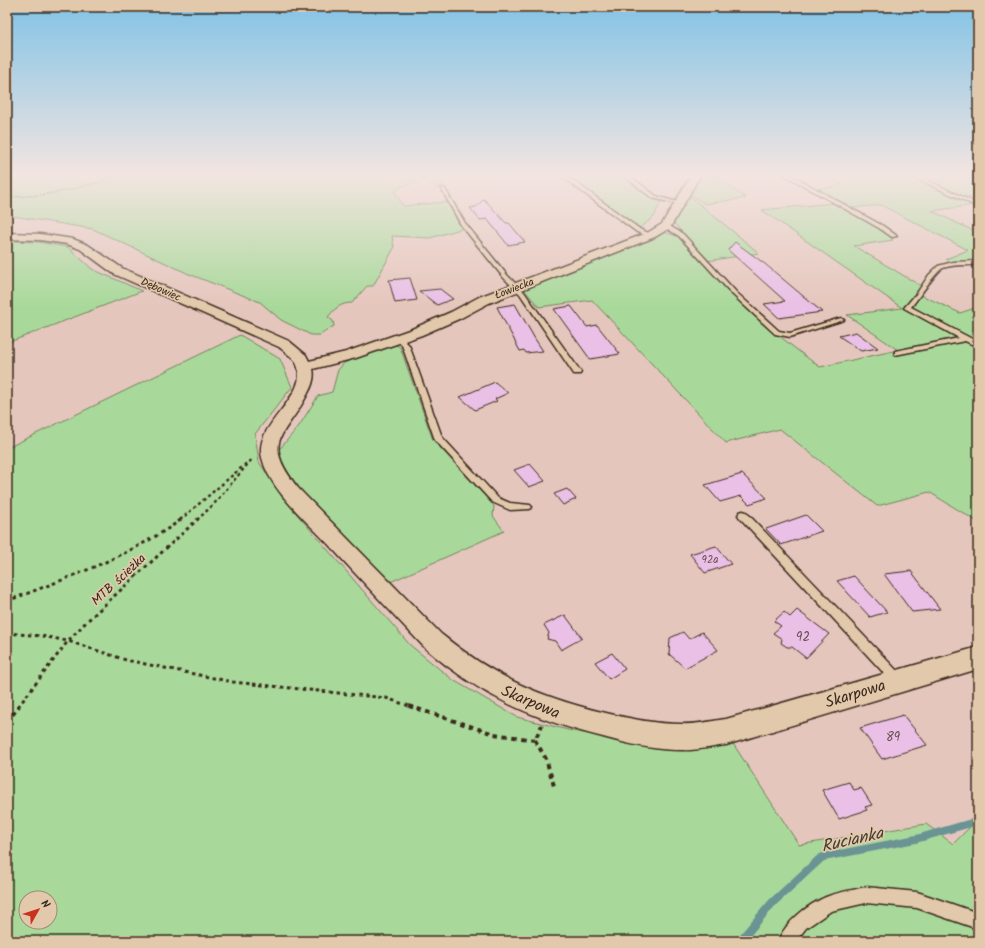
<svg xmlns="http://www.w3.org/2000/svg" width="985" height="948" font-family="Kalam,sans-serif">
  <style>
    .green { fill: #a8d99a; stroke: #72825c; fill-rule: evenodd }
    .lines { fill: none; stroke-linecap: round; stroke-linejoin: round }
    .stream { fill: #6a9394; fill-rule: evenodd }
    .building { fill: #eac0e6; stroke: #3b2a1e }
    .lane-casing { stroke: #3b2a1e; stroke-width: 3 }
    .street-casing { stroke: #3b2a1e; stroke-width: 3 }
    .path-far3 { stroke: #3b2a1e; stroke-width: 1.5; stroke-dasharray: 1.5 1.5; stroke-linecap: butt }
    .path-far2 { stroke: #3b2a1e; stroke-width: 2.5; stroke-dasharray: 3 3; stroke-linecap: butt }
    .path-far1 { stroke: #3b2a1e; stroke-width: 3; stroke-dasharray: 3.5 3.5; stroke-linecap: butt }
    .path { stroke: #3b2a1e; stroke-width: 4; stroke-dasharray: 4.5 4.5; stroke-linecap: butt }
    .lane { fill: #e3c9ab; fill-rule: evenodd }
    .street { fill: #e3c9ab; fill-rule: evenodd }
    .labels { text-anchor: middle; stroke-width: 3.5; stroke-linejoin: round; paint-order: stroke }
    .far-street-label { font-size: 11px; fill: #3b2a1e; stroke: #e3c9ab }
    .number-label { font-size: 11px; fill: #675050 }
    .street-label { font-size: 13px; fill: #3b2a1e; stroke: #e3c9ab }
    .near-number-label { font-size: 13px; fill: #675050 }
    .near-street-label { font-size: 16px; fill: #3b2a1e; stroke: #e3c9ab }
    .near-water-label { font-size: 17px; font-style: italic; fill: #433c32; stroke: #e3c9ab }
  </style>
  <rect width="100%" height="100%" fill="#e5c6bd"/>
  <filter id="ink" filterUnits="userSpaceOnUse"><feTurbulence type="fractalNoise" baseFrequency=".025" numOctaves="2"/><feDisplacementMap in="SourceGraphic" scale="8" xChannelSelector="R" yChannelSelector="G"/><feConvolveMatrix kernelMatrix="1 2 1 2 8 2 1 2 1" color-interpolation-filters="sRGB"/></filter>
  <g filter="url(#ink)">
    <g class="green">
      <path d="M7,174H437L445,187L437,188L426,180L400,187L395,192L403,206L446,202L464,228L430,238L392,236L394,248L373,286H367L352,303C341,303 335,308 328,317L333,321L334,326L320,335H311L281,320L260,302L189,274L93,229L7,215Z"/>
      <path d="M564,174H622L648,195L661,201L654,217L640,228Z"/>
      <path d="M704,174H713L746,198L705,204L689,193Z"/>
      <path d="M864,174H907L974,205L932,211L978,233V262L951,263L946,259L968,250L881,205L851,208L815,189L842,186L830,178Z"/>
      <path d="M911,174H978V196L964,198Z"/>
      <path d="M687,197H691L759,253L707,261L674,223Z"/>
      <path d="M835,203L886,231L893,240L854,246L921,286L903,308L962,341L978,347V522L929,492L877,506L780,429L726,443L592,300L539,307L523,288L663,232L677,236C723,286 764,327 820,367L898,350L847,315L902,308L762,210Z"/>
      <path d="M7,241L38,242L68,247L92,269L142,291L7,343Z"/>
      <path d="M921,295L960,313L978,307V343L912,308Z"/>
      <path d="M240,335L280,359L292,387L255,434L259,462L283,498L410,645L453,680L517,717L568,730L633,743L730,739L799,845L926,824L953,844L978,819V941H7V448ZM26,898H50V922H26Z"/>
      <path d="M394,344L400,347L433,440L494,506L493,516L504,531L388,583L296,489L284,472L277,452L299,426L318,396L332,392L338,370L344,363Z"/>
    </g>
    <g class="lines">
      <path class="stream" d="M978,817V825L916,843L824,861L775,906L746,941H736L737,938L769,900L819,854L916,835Z"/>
    </g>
    <g class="building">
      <path d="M484,199L506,223H509L525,242L508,245L487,219L480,220L470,208L476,207Z"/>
      <path d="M735,242L765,264L822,312L779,318L764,304L785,301L728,250Z"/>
      <path d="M410,278L417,300L395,303L389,280Z"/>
      <path d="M440,289L453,299L437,305L419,291Z"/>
      <path d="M515,304L535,339L543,351L526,353L524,350L520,351L497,307Z"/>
      <path d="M571,306L587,327L597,325L620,354L590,359L554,309Z"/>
      <path d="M856,332L878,348L861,351L839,336Z"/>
      <path d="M495,382L508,393L495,399L497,401L475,410L460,397Z"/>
      <path d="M530,464L545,481L529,487L514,470Z"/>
      <path d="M742,474L767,498L749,504L741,496L720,502L705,485Z"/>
      <path d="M567,489L576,499L563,505L554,494Z"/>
      <path d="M806,515L822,531L781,545L766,529Z"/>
      <path d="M716,546L731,564L705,573L690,554Z"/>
      <path d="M911,571L940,609L912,612L884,574Z"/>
      <path d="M854,576L887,612L870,617L837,581Z"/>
      <path d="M797,610L829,634L806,658L792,647H787L781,643L782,639L773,633L781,626L774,621L784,612L790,617Z"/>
      <path d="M565,615L582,638L561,650L555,641L547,639L549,633L544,625Z"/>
      <path d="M683,632L689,639L702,632L718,650L685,668L669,654L670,638Z"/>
      <path d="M612,653L625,669L609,679L595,662Z"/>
      <path d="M903,715L927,745L882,759L860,728Z"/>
      <path d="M849,782L854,790L861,788L872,805L865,807L867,810L839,819L822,790Z"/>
    </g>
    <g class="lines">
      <defs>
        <g id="lane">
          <path d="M558,174H564L641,230L654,235L651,237L637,232Z"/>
          <path d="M622,174H627L656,196L680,203L678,204L652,198Z"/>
          <path d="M783,174H789L883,226L897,236L892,237L879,228Z"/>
          <path d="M907,174H914L978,204V207Z"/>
          <path d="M441,188L445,189L465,223L507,275L524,292L581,372L580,374H574L520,294L503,277L461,225Z"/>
          <path d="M664,225H668L683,234L737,293L779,331L790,333L841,318L844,320L790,337L775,334L733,295L679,236L664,227Z"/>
          <path d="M978,261V265C967,265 953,264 943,268C936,271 918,299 911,307L978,342V347L965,341L895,355V351L959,338L904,308L917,293L929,275L938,266L953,262Z"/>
          <path d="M399,336L401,337L409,345L442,437L498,498L510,503L530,505L532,507L530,509L510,510L492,502L435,440L402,345L396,338Z"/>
          <path d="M743,511L746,512L902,676L904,680L902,684L898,686L894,684L740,518L738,515L740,512Z"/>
          <path d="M866,887L917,892L978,913V929L917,908L866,903L831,911L806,928L796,941H778C786,922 807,905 826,897C838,892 853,890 866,887Z"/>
        </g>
        <path id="street" d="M692,174H701L670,228L655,237L489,303L461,318L422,335L356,358L313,369C315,377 312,386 308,393C286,437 259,439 299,489L441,634C494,677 539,697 606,713C631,719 655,724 681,724C696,725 711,721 726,719L978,647V669L726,745C711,747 696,751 681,750C654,750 628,744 603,737C534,720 479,695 425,648C393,614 361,580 330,546C308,522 270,491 262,458C252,422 315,395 295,361C291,356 284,351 279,347L114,274L80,249L67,244L40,240L7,239V233L40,234L73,239L88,245L122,268L289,341L306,355L309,361L346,352L412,329L451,312L479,297L647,233L662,224Z"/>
      </defs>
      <use href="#lane" class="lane-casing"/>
      <use href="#street" class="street-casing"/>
      <path class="path-far3" d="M7,197C47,197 84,188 122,174"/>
      <g class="path-far2">
        <path d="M180,520L248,462"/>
        <path d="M197,520L214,504L252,459"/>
      </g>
      <g class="path-far1">
        <path d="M7,601C67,578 129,557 182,519"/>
        <path d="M7,633L42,636L68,641L126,660L233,682L386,698L412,707"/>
        <path d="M18,707L68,641L87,621L198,519"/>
      </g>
      <g class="path">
        <path d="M409,706L494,734L535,740L542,725"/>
        <path d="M7,722L19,706"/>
        <path d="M535,740L546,759L554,786"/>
      </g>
      <use href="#lane" class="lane"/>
      <use href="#street" class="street"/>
    </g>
  </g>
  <linearGradient id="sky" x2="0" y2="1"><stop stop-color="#82c3e6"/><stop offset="0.57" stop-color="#f3e5e1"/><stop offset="1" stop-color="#f3e5e1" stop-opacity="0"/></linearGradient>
  <rect width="985" height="307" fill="url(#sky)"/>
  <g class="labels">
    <g class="far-street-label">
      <text transform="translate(514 288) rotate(-21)" y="4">Łowiecka</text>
      <text transform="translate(161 289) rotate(24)" y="4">Dębowiec</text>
    </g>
    <g class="number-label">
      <text x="710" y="563">92a</text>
    </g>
    <g class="street-label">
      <text transform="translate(118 579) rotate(-43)" y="5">MTB ścieżka</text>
    </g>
    <g class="near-number-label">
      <text x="803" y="641">92</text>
      <text x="893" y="741">89</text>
    </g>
    <g class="near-street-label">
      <text transform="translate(855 693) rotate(-17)" y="6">Skarpowa</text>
      <text transform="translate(531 701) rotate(23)" y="6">Skarpowa</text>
    </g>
    <g class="near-water-label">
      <text transform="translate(852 839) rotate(-13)" y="6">Rucianka</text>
    </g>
  </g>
  <rect width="985" height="948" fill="none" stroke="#e3c9ab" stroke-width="24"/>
  <rect x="12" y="12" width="961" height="924" fill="none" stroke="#3b2a1e" stroke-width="1.5" filter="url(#ink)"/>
  <g transform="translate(38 910) rotate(51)"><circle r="19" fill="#e3c9ab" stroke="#a08973"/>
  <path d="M0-3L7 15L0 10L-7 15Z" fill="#c8321e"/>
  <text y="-6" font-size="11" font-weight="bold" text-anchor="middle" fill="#3b2a1e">N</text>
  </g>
</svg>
